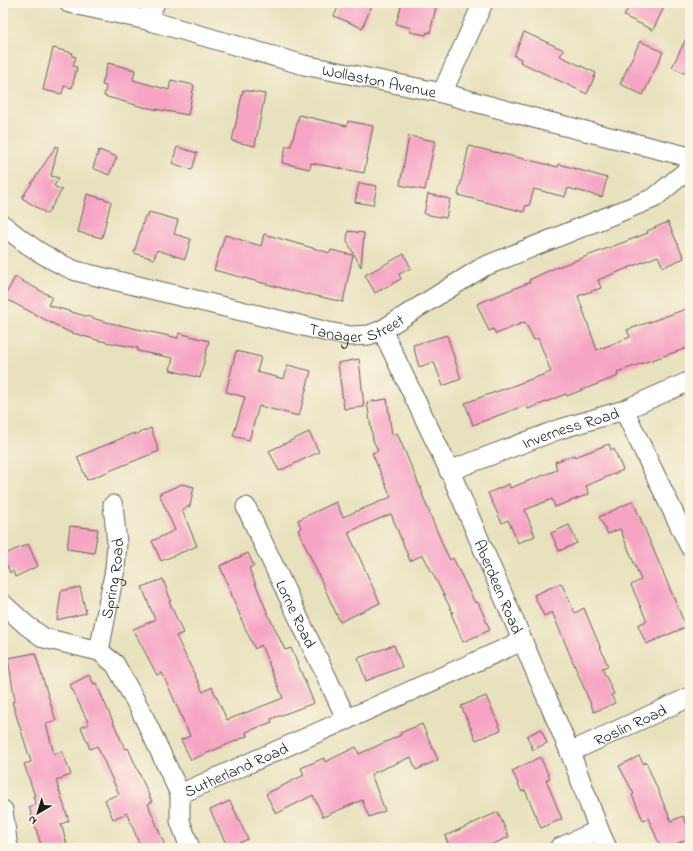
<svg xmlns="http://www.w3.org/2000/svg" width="693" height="851" font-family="'Indie Flower',sans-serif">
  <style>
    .building { fill: #f6a4c4 }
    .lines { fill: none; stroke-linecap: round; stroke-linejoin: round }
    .minor-casing { stroke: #636155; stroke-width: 21 }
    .minor { stroke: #fff; stroke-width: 19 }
    .labels { text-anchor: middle; stroke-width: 4; stroke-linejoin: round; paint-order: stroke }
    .street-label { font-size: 16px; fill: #1c1c1c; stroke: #fcf5e5 }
  </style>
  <rect width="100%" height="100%" fill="#fcf5e5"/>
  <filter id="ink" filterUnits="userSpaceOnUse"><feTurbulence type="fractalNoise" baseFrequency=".025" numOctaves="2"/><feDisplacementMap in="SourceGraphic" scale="8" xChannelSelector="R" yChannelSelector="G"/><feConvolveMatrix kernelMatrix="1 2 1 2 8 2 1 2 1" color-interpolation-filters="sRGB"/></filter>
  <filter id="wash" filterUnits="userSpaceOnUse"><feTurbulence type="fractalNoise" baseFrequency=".012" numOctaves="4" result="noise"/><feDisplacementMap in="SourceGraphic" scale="16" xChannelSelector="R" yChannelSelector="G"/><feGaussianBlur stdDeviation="0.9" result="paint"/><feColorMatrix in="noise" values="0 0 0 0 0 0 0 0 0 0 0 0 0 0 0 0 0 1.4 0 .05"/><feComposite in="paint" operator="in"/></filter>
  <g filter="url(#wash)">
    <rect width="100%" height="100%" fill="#e8e1be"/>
    <g id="blocks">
      <g class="building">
        <path d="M340,3H373L362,28L334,16Z"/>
        <path d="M402,3H437L430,33L427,32L426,35L410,32L411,28L396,24Z"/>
        <path d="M631,3H666L653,30L624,16Z"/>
        <path d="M690,31V76L672,67Z"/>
        <path d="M524,32L564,50L560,56L596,73L587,94L520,62L521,59L514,56Z"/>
        <path d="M640,41L663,52L643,95L620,84Z"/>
        <path d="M53,48L73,53L72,56L76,57L73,66L77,67L72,88L64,86L62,94L43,90Z"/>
        <path d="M108,63L135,70L133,80L169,90L171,80L194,85L188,115L143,107L104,96L106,86L102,85Z"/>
        <path d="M243,90L265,94L255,146L232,141Z"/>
        <path d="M299,115L347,126L348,121L373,126L364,173L311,163L310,169L282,163L286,146H291Z"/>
        <path d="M409,136L435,141L425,190L400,185Z"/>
        <path d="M56,146L58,147L51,176L59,178L54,186L62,190L47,214L22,198Z"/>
        <path d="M469,146L558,167L559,164L607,178L602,197L568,188L565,197L534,189L529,206L526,205L524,212L458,195Z"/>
        <path d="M177,147L197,153L192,170L172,163Z"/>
        <path d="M99,150L117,157L109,175L93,168Z"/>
        <path d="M359,183L377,186L373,205L355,202Z"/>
        <path d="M87,194L111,201L102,238L78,232Z"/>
        <path d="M428,194L450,199L446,218L424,214Z"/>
        <path d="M149,212L178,220L174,234L191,239L185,259L157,250L154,259L134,253L145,216L147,217Z"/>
        <path d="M668,222L684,258L663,267L658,256L598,280L601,288L578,296L597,350L630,337L627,330L686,309L690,321V347L617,372L618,376L567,396L566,394L528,409L526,405L473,425L465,403L551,372L538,338L534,340L525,322L496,334L493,329L489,331L477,304L530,282L529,280L550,270L648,233L647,231Z"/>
        <path d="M348,231L364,233L361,267L347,241Z"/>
        <path d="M264,234L330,253L331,250L353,255L343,302L308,294V295L214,270L225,235L261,246Z"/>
        <path d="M404,254L411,268L399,274L401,279L375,293L365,275Z"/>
        <path d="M15,277L52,297L48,305L106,322L178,338L179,333L209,341L200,378L170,370L173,358L137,351L138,348L101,341L69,332L4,298Z"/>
        <path d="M447,335L461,379L443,386L434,362L419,367L413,345Z"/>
        <path d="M236,351L261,357L257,372L284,379L288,365L311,371L299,416L259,406L249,440L233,436L245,397L226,392Z"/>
        <path d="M359,359L364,407L344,409L338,363Z"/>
        <path d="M387,399L392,435L397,433L423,494H422L443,546L450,560L453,558L475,603L478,602L490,630L463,642L451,613H453L423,555L410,561L391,514L348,532L380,603L340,622L298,530L301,528L298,520L336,502L343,517L391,497L372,453L378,451L373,440L367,402Z"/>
        <path d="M151,428L159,451L87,480L77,457L134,433V435Z"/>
        <path d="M309,432L319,452L279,471L269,451Z"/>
        <path d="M609,444L611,450L614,449L623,470L586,486L589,494L555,507L552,499L525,510L535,536L518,543L508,520L502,523L488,493L509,484L510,488L557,470L555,462L574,455L575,457Z"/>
        <path d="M182,484L194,487L190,506L182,510L197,546L161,561L152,541L175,530L159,494Z"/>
        <path d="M633,501L686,627L646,644L638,625L647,621L631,585L641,580L620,529L608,534L599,517Z"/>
        <path d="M569,525L577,543L559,551L551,533Z"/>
        <path d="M70,526L98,529L94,553L67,549Z"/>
        <path d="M28,544L38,566L15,577L13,571L10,573L3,555Z"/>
        <path d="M248,553L254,566L249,568L267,612L285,650L291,648L314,703L271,719L272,722L246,732L247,736L191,760L181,740L190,736L172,695L162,673L157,675L133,629L155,620L142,587L163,579L171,601H169L183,633L176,636L203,692L212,687L227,720L283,698L261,645L255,649L245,628L220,566Z"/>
        <path d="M561,583L575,613L584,608L608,666L602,668L614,694L611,695L615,703L594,712L552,612L544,616L534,595Z"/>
        <path d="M80,587L86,613L57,620L61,591Z"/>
        <path d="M394,645L402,667L366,681L358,658Z"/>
        <path d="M35,653L56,721L46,724L54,754L62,751L71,775L56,780L69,821L61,824L68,848H42L29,807L36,805L33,796H35L24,764L31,762L12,702L15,701L8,658Z"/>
        <path d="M89,675L94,684L96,683L125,749L128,748L152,802L148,804L166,848H141L127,813L113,819L105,800L119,794L97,746L90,749L81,727L89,724L70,685Z"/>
        <path d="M486,696L501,730L476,740L461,706Z"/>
        <path d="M422,724L438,760L416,770L411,757L371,774L385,811L369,817L362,800L323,817L313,795L276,814L266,794L304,775L301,768L324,758L325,762L356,747L359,754L401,735L400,733Z"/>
        <path d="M541,729L547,743L533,750L527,736Z"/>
        <path d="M639,756L644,764L646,762L671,821L683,816L690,832V838L667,848H661L648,818L643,820L632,795L634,794L619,766Z"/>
        <path d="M540,757L550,778L546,780L562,819L541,828L525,790L522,792L512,771Z"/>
        <path d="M230,801L248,839L228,848L210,810Z"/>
        <path d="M498,812L509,837L484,848H450L445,836Z"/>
      </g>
    </g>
  </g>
  <g filter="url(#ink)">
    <use href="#blocks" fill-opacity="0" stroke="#636155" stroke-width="1"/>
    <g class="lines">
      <defs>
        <g id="minor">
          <path id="s1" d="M69,3L147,20L304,65L442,93L549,122L690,157"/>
          <path d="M147,20L155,3"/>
          <path d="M442,93L483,3"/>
          <path id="s2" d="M3,225C25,244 49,260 76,271L328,332L351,336L369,335L382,330L483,267L654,198L690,168"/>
          <path id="s3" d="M382,330L452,476L570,752L599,830L607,848"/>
          <path d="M624,410L690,547"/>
          <path id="s4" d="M449,471L560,429L624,410L690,381"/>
          <path id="s5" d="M246,507L347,720"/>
          <path id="s6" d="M3,604L26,625L44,638L99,651L115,664L141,711L180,794L522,641"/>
          <path id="s7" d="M99,651L115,569L117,543L113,505"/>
          <path id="s8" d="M570,752L690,697"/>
          <path d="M180,794V821L190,848"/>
          <path d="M3,810L8,848"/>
          <path d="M559,848L599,830"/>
        </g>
      </defs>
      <use href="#minor" class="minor-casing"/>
      <use href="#minor" class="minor"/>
    </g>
  </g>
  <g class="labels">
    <g class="street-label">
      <text dy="6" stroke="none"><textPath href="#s1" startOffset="320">Wollaston Avenue</textPath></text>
      <text dy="6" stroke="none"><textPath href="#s2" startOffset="376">Tanager Street</textPath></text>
      <text dy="6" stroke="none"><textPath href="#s4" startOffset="129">Inverness Road</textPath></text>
      <text dy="6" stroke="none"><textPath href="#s7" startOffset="74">Spring Road</textPath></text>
      <text dy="6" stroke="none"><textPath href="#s3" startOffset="282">Aberdeen Road</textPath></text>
      <text dy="6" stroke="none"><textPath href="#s5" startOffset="118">Lorne Road</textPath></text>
      <text dy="6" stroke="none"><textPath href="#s8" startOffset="66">Roslin Road</textPath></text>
      <text dy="6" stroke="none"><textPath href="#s6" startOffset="337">Sutherland Road</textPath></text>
    </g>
  </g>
  <rect width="693" height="851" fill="none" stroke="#fcf5e5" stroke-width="16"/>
  <g transform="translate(38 813) rotate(218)" stroke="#fcf5e5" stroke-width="3" paint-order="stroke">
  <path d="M0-3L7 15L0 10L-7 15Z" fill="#1c1c1c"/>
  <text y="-6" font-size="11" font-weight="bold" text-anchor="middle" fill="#1c1c1c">N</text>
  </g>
</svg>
